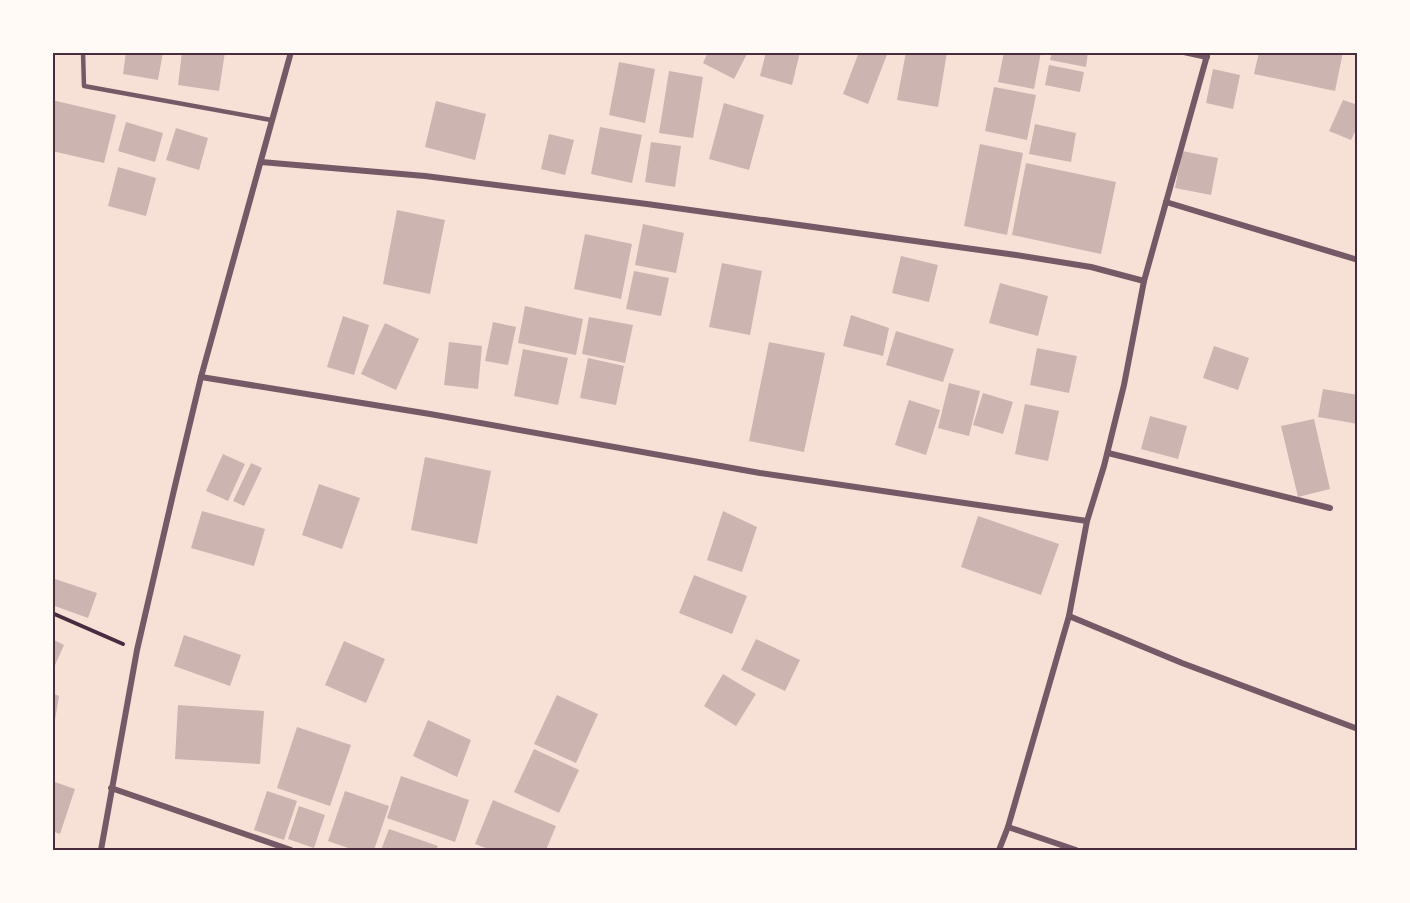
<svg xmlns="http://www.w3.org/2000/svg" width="1410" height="903" font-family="Mulish,sans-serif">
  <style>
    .building { fill: #ccb4b1 }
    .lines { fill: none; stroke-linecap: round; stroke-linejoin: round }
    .path { stroke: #4a2c40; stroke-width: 4 }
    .service { stroke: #755966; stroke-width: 4.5 }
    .minor { stroke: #755966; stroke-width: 6 }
    .neatline { fill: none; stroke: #4a2c40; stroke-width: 2 }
  </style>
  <rect width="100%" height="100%" fill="#f7e1d7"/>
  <g class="building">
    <path d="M126,52H163L158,80L123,74Z"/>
    <path d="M182,52H225L219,91L178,85Z"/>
    <path d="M708,52H748L734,79L703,63Z"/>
    <path d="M766,52H800L792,85L760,76Z"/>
    <path d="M859,52H888L868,104L843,94Z"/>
    <path d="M906,52H947L938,107L897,100Z"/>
    <path d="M1004,52H1041L1034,89L998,82Z"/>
    <path d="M1052,52H1088L1086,67L1050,60Z"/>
    <path d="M1259,52H1343L1335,91L1254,74Z"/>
    <path d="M619,62L655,69L645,123L609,115Z"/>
    <path d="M1049,65L1084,72L1080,92L1045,85Z"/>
    <path d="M1213,69L1240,75L1233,109L1206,103Z"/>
    <path d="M669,71L703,77L693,138L659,133Z"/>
    <path d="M994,87L1036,95L1027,140L985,131Z"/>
    <path d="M52,100L116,115L104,163L52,151Z"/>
    <path d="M1343,100L1358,105V126L1351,140L1329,131Z"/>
    <path d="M436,101L486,114L475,160L425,147Z"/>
    <path d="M724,103L764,115L749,170L709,159Z"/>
    <path d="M126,122L163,133L155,162L118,151Z"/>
    <path d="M1035,124L1076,133L1071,162L1029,154Z"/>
    <path d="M600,127L642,135L632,183L591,174Z"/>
    <path d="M176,128L208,138L199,170L166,160Z"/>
    <path d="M549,134L574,140L565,175L541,169Z"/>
    <path d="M651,142L681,146L675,187L645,182Z"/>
    <path d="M980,144L1023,153L1007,235L964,226Z"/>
    <path d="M1182,151L1218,158L1211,195L1175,188Z"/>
    <path d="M1026,163L1116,182L1101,254L1012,235Z"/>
    <path d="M118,167L156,178L146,216L108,206Z"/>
    <path d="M397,210L445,220L430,294L383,284Z"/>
    <path d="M643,224L684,233L676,273L635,265Z"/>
    <path d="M585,234L632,244L621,299L574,289Z"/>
    <path d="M901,256L938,265L929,302L892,293Z"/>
    <path d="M722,263L762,271L750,335L709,327Z"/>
    <path d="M634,271L669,278L661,316L626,309Z"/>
    <path d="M1000,283L1048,296L1038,336L989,323Z"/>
    <path d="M525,306L583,319L576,355L518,343Z"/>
    <path d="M851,315L889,328L883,356L843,346Z"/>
    <path d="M343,316L369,325L354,375L327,367Z"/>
    <path d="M589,317L633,325L625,363L582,354Z"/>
    <path d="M493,322L516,327L508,365L485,361Z"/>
    <path d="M385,323L419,339L396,390L361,374Z"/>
    <path d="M896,331L954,349L943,382L886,365Z"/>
    <path d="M449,342L482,346L478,389L444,385Z"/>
    <path d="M769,342L825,353L804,452L749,441Z"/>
    <path d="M1214,346L1249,358L1238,390L1203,378Z"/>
    <path d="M1037,348L1077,356L1069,393L1030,385Z"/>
    <path d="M523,349L568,358L558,405L514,396Z"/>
    <path d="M588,358L624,366L616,405L580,398Z"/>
    <path d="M949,383L980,391L969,436L938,428Z"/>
    <path d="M1323,389L1358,395V424L1318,417Z"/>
    <path d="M983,393L1013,402L1003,434L973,425Z"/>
    <path d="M909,400L940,410L926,455L895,445Z"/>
    <path d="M1025,404L1059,411L1048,461L1015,454Z"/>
    <path d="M1150,416L1187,426L1178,459L1141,449Z"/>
    <path d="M1314,419L1330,489L1298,497L1281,426Z"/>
    <path d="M223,454L245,464L228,501L206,491Z"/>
    <path d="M425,457L491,471L477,544L411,530Z"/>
    <path d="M251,463L262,468L244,506L233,501Z"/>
    <path d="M319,484L360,498L342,549L302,535Z"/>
    <path d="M202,511L265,529L254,566L191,548Z"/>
    <path d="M723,511L757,527L742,572L707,560Z"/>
    <path d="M978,516L1059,544L1041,595L961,567Z"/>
    <path d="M694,575L747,596L732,634L679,613Z"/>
    <path d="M52,578L97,593L88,618L52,605Z"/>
    <path d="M184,635L241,655L230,686L174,666Z"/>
    <path d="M52,639L64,645L52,672Z"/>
    <path d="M756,639L800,660L785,691L741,670Z"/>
    <path d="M344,641L385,659L366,703L325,685Z"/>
    <path d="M723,674L756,694L736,726L704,706Z"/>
    <path d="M52,693L59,696L54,726H52Z"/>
    <path d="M557,695L598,714L576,763L534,744Z"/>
    <path d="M178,705L264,711L260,764L175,759Z"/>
    <path d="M428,720L471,740L457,777L413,756Z"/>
    <path d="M297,727L351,745L330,806L277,788Z"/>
    <path d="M534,749L579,770L559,813L514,792Z"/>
    <path d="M401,776L469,800L455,842L387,818Z"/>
    <path d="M52,781L75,789L60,834L52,831Z"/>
    <path d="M267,791L297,801L284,840L254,830Z"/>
    <path d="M345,791L389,806L374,850H354L328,841Z"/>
    <path d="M493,800L556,826L546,850H491L475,844Z"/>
    <path d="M299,806L325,815L314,848L288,839Z"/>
    <path d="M389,829L438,846L436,850H381Z"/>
  </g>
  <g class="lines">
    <path class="path" d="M52,613L123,644"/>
    <path class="service" d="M83,52L84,86L271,120"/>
    <g class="minor">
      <path d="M1184,52L1207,57"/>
      <path d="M261,162L425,176L647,204L1016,255L1091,267L1144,281L1208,52"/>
      <path d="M1166,202L1358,260"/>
      <path d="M201,377L430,414L760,473L1087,521"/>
      <path d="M1108,453L1330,508"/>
      <path d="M1069,616L1182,663L1358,729"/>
      <path d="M111,788L291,850"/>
      <path d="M1008,827L1076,850"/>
      <path d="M101,850L137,650L174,490L201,377L291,52"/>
      <path d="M999,850L1008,827L1069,616L1087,521L1104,466L1124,385L1144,281"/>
    </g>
  </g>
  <rect width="1410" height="903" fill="none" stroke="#fffaf5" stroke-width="108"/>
  <rect x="54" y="54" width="1302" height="795" class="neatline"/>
</svg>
